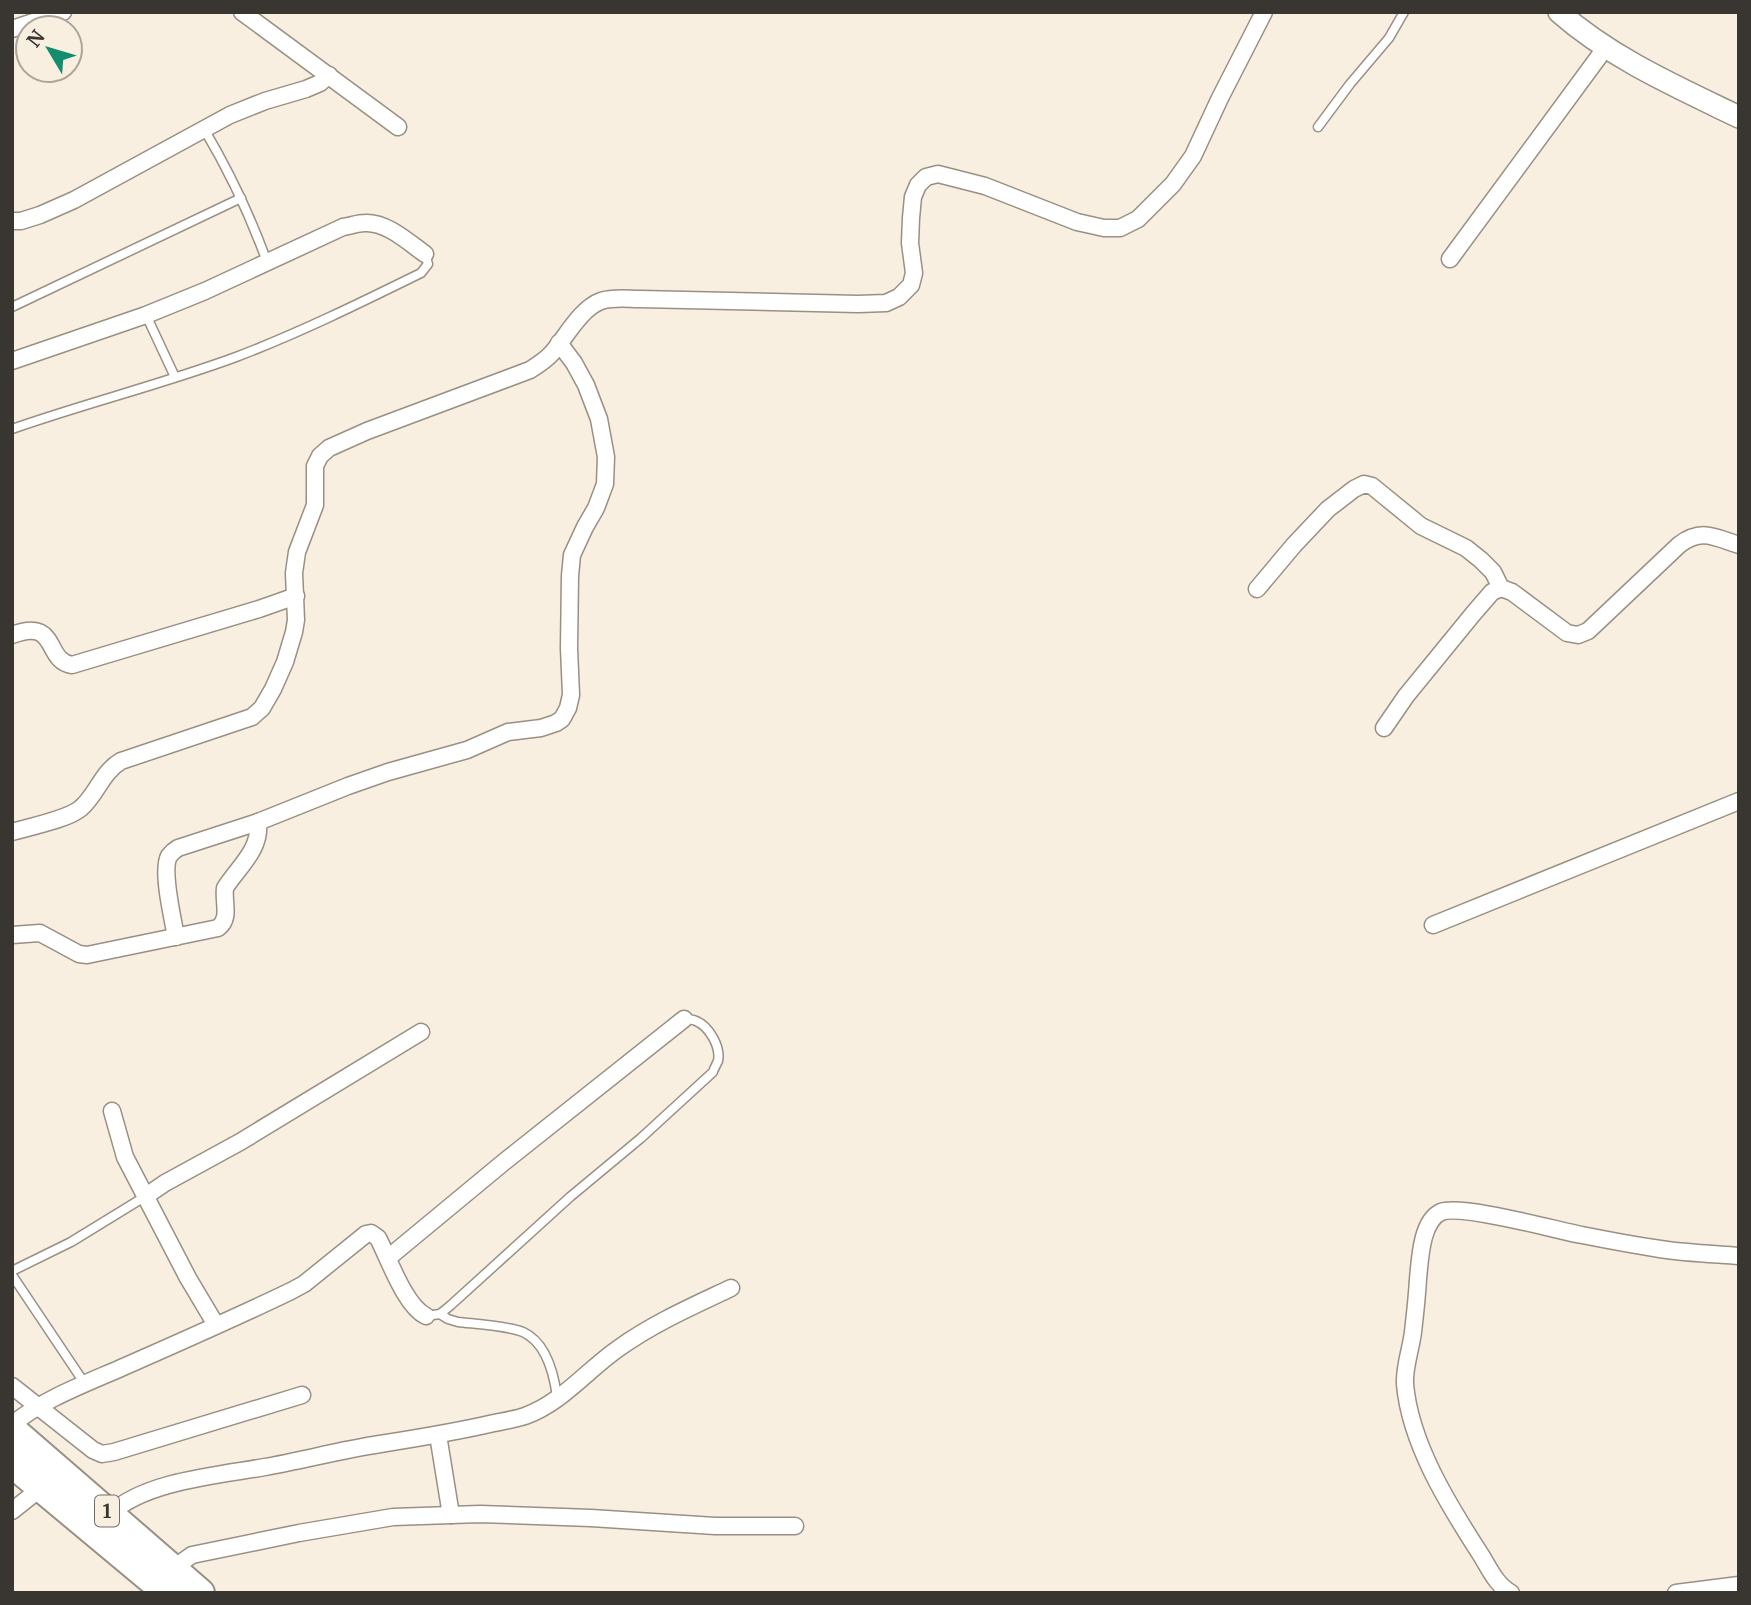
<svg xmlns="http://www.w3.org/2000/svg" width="1751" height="1605" font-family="Merriweather,serif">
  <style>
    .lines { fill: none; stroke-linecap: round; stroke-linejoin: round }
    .lane-casing { stroke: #989083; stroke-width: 11 }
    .street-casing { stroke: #989083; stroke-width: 19 }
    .secondary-casing { stroke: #989083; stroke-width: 24 }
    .highway-casing { stroke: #989083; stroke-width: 32 }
    .lane { stroke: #fff; stroke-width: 8 }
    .street { stroke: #fff; stroke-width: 16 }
    .secondary { stroke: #fff; stroke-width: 21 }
    .highway { stroke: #fff; stroke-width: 28 }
    .labels { text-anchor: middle; stroke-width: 7; stroke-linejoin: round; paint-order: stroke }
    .shield { fill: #f8efe0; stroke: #726d65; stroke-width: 2 }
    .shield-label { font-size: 19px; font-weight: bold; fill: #393530 }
  </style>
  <rect width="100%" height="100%" fill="#f8efe0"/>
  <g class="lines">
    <defs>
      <g id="lane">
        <path d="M1318,127L1350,84L1389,38L1404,12"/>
        <path d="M204,129C229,171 250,215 267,262"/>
        <path d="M12,307L241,198"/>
        <path d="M146,315L175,377"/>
        <path d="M12,429C86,403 163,384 236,357C299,333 360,303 421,273L428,264L425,254"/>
        <path d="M12,1271L71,1242L146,1196"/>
        <path d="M12,1275L85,1384"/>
        <path d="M440,1314L448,1319L458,1322C475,1324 509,1326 523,1332C547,1343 554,1374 557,1397"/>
        <path d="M426,1316L440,1314L451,1305L570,1197L641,1138L713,1072C713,1071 717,1063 718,1061C721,1047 709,1026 696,1021C692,1019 689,1019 684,1019"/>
      </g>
      <g id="street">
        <path d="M242,12L398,127"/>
        <path d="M12,29L63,12"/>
        <path d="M12,221H21L40,215L74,200L230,115L265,101L306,89L320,83L329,75"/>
        <path d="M1450,259L1606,47"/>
        <path d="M12,361L146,315L205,291L343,227C350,226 358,223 365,223C387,222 408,242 425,254"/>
        <path d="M1257,589L1294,545L1328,509L1354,489L1364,484L1372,486L1421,526L1466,548L1481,560L1493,572L1501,588L1512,592L1567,633L1578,635L1588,631L1679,545C1701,528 1714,537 1739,545"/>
        <path d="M12,635C59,617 44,661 72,665L259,609L296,596"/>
        <path d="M1384,728L1406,696L1473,614L1492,592L1501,588"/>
        <path d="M12,832C29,827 69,819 81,808C97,794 102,772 121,761L252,717L262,708L273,689L285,662L294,632L296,620L294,573L297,552L315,505V466L320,456L329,448L367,431L530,370C538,365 546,360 552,353C566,337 581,308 601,301C613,297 627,299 640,299L858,304L886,303L899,297L911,285L914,273L910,243L911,218L913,197L918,185L926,177L938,174L985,186L1077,222L1104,228H1120L1138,219L1173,184L1193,156L1220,98L1264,12"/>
        <path d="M1433,925L1739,801"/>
        <path d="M12,935L40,933L79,954L87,955L218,928C231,918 223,903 225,888C239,866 261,850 258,822"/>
        <path d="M176,937C173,919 161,871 169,856C172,852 173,851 178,848L258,822L348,786L388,772L467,750L508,732L541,728L556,723L562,719L568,708L571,695L569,648L570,576L572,555L585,527L596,508L605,484L606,457L599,419L586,385L574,363L559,343"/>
        <path d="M112,1111L125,1157L188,1278L216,1325"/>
        <path d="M146,1196L165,1183L240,1142L421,1032"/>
        <path d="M388,1258L504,1162L684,1019"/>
        <path d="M12,1386L93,1450L102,1454L114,1452L302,1395"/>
        <path d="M12,1425C39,1401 87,1383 121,1368C178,1343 235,1318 291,1291L304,1284L366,1234L371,1233L378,1238C389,1259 405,1306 426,1316"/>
        <path d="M438,1435L451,1515"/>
        <path d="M12,1511L41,1488"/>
        <path d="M110,1514C145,1481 219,1475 265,1467C304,1460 341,1450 380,1444C418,1438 456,1432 494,1423C504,1421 516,1419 525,1416C563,1402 587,1370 619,1348C654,1323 693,1306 731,1288"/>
        <path d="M174,1570L182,1562L192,1555L299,1533L393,1517L480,1514L591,1518L715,1526H795"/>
        <path d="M1511,1593C1495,1584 1489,1567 1479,1552C1448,1504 1410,1443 1405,1384C1404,1367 1411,1349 1413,1332C1415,1315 1417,1297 1418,1279C1420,1260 1421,1221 1441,1212C1462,1204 1555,1230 1582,1235C1607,1240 1634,1245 1660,1249C1686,1253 1713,1254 1739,1256"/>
        <path d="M1676,1593L1739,1585"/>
      </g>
      <path id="secondary" d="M1559,12C1611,58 1677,87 1739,117"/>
      <g id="highway">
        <path d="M12,1430L200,1593"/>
        <path d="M12,1463L168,1593"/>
      </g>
    </defs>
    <use href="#lane" class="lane-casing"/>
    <use href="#street" class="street-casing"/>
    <use href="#secondary" class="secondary-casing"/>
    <use href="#highway" class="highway-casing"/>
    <use href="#lane" class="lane"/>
    <use href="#street" class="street"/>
    <use href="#secondary" class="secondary"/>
    <use href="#highway" class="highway"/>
  </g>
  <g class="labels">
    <rect class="shield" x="95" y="1495.5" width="24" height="31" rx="5"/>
    <g class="shield-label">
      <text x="107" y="1518">1</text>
    </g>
  </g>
  <rect width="1751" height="1605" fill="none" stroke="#393530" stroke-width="28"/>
  <g transform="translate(49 49) rotate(308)"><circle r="33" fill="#f8efe0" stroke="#aca59a" stroke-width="2"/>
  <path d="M0-5L12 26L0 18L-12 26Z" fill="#138c6f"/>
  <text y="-10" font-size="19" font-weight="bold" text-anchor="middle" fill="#393530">N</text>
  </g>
</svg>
